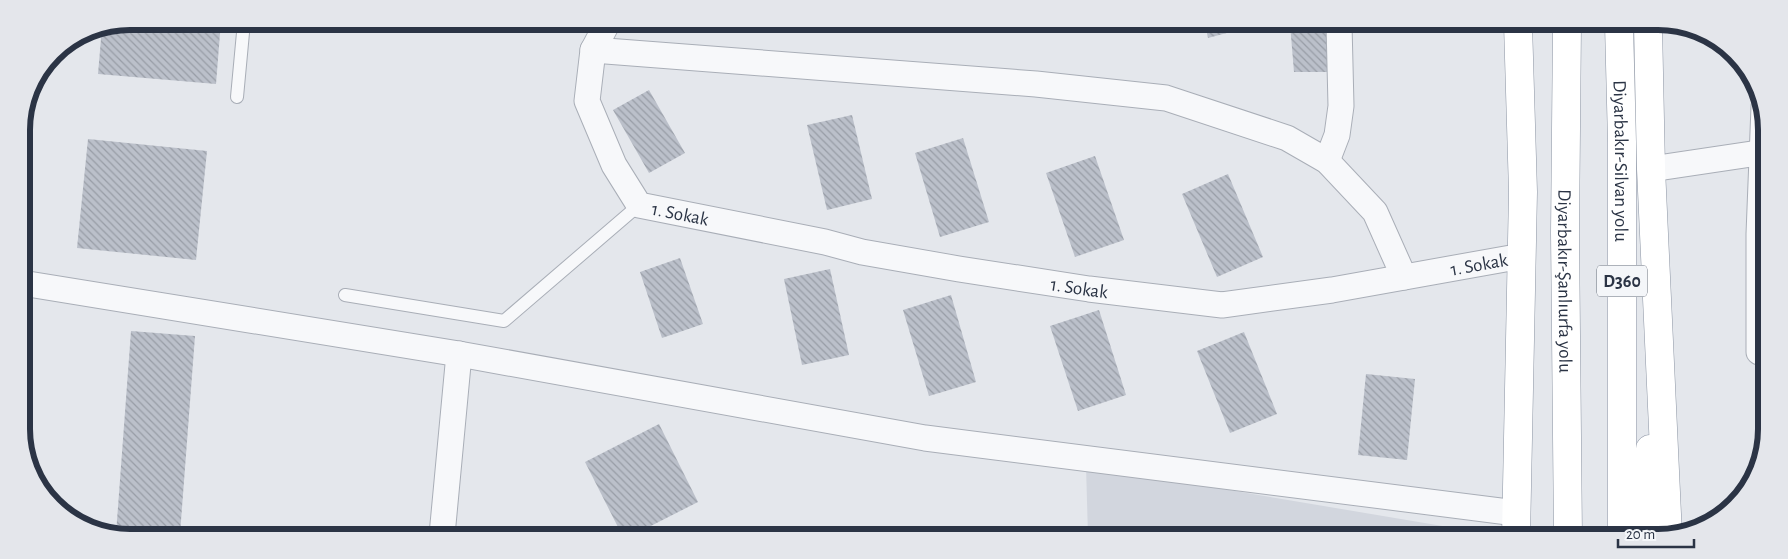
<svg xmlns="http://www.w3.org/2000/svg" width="1788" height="559" font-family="'Alegreya Sans',sans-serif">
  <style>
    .built { fill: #d2d6de }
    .building { fill: url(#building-back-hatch) }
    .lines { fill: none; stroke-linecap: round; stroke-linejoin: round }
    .service-casing { stroke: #a9aeb7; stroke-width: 14 }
    .minor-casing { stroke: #a9aeb7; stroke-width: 27 }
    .trunk-casing { stroke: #8b94a3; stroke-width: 29 }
    .service { stroke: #f7f8fa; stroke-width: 12 }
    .minor { stroke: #f7f8fa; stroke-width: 25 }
    .trunk { stroke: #fff; stroke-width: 28 }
    .labels { text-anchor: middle; stroke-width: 4.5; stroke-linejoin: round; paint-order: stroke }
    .shield { fill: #f4f6f9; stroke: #676e7b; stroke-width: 1 }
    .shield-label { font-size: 18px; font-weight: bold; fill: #2b3445 }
    .street-label { font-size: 19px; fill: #2b3445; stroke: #f4f6f9 }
    .rim { fill: none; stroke: #2b3445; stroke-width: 6 }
  </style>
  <defs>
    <pattern id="building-back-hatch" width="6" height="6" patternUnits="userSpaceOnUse" patternTransform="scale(1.25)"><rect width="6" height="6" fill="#bbc0ca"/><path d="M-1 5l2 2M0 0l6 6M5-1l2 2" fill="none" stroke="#989da6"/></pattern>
  </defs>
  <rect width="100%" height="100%" fill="#e4e7ec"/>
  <path class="built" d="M1086,466L1484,533V537L1088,536Z"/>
  <g class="building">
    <path d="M130,21H221L216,84L98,74L102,27Z"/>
    <path d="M1205,24H1249V27L1208,38Z"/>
    <path d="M1290,24H1331L1336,72H1294Z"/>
    <path d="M649,90L685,153L649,173L613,110Z"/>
    <path d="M852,115L872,199L827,210L807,125Z"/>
    <path d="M963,138L989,222L940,237L915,153Z"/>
    <path d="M88,139L207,151L196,260L77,248Z"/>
    <path d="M1095,156L1124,240L1075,257L1046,173Z"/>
    <path d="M1228,174L1263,257L1217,277L1182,194Z"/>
    <path d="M680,258L703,324L662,338L640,272Z"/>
    <path d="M830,269L849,355L802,365L784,279Z"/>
    <path d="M951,295L976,382L929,396L903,310Z"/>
    <path d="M1099,310L1126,395L1078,411L1050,326Z"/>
    <path d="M131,331L195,336L180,534H116Z"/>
    <path d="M1244,332L1277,414L1230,433L1197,351Z"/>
    <path d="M1366,374L1415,379L1407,460L1358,455Z"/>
    <path d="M659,424L698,502L633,535H622L585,462Z"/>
  </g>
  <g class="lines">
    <defs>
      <g id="service">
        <path d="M237,97L244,22"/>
        <path d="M345,295L504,321L639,205"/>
      </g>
      <g id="minor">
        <path id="s1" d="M608,22L593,50L587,101L614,165L639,205L825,242L862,252L959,269L1089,289L1222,305L1332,290L1522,256"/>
        <path d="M593,50L1036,84L1166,98L1287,138L1327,161L1375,212L1404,277"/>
        <path d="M1327,161L1337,135L1341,106L1339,24"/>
        <path d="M1651,169L1765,152"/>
        <path d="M22,283L459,354L925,438L1516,513"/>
        <path d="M1759,352V234L1764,107"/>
        <path d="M442,535L459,354"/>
      </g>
      <g id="trunk">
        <path id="s2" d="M1567,25L1565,233L1568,537"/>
        <path id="s3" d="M1619,25L1622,142V537"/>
        <path d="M1648,25L1651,169L1668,536"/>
        <path d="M1516,537L1523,192L1518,24"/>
        <path d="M1643,537L1650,449"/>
      </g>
    </defs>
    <use href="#service" class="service-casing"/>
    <use href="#minor" class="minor-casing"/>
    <use href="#trunk" class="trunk-casing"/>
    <use href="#service" class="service"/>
    <use href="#minor" class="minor"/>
    <use href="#trunk" class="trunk"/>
  </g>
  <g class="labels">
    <rect class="shield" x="1597" y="265.5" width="50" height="31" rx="4"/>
    <g class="shield-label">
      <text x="1622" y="287">D360</text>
    </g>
    <g class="street-label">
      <text dy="7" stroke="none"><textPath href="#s3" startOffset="136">Diyarbakır-Silvan yolu</textPath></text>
      <text dy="7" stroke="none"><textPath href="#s1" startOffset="242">1. Sokak</textPath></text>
      <text dy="7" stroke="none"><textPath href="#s1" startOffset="1052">1. Sokak</textPath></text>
      <text dy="7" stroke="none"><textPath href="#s2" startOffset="256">Diyarbakır-Şanlıurfa yolu</textPath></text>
      <text dy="7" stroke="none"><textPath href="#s1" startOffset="648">1. Sokak</textPath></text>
    </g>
  </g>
  <path d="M0 0H1788V559H0ZM130 30H1658A100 100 0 0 1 1758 130V429A100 100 0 0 1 1658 529H130A100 100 0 0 1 30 429V130A100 100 0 0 1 130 30Z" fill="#e4e6eb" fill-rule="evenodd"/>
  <path class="rim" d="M130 30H1658A100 100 0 0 1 1758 130V429A100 100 0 0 1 1658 529H130A100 100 0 0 1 30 429V130A100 100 0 0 1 130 30Z"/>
  <path d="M1618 539v8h76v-8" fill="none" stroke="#2b3445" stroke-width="2.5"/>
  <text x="1626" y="539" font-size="15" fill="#2b3445" stroke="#f4f6f9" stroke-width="4" paint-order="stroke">20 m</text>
</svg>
